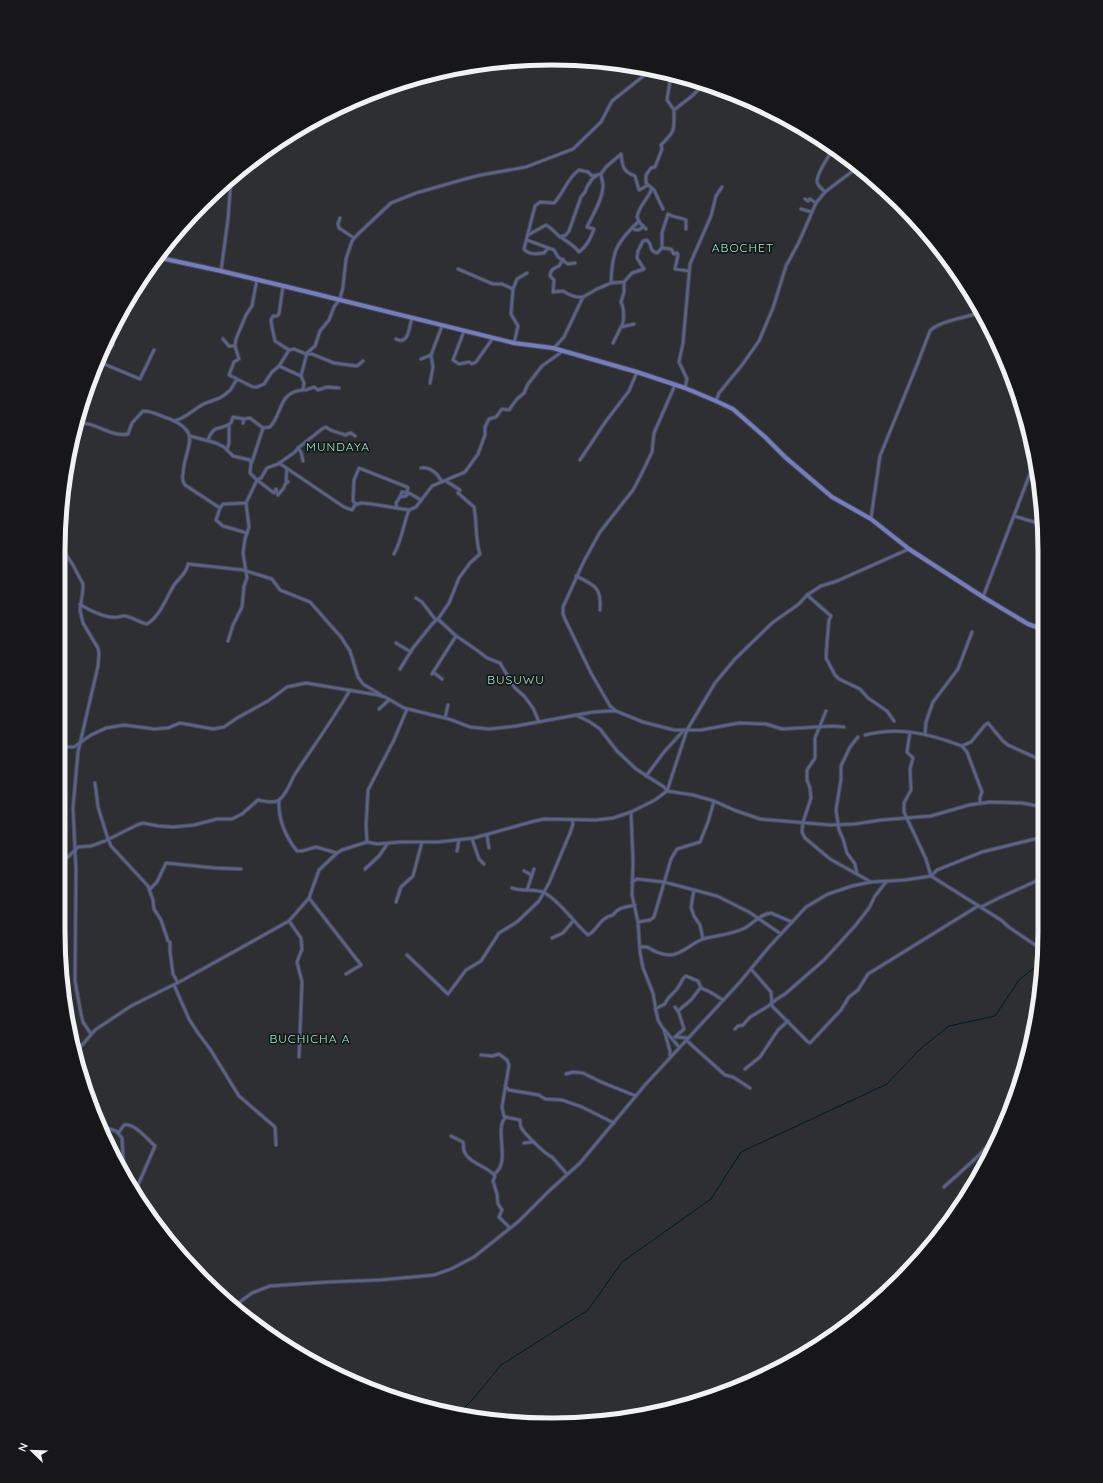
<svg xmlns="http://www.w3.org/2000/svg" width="1103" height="1483" font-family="Quicksand,sans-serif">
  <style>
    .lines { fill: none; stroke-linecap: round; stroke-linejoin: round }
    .stream { stroke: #001a22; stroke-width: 1 }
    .minor-casing { stroke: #484a4e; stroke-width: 4.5 }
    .secondary-casing { stroke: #484a4e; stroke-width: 6 }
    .minor { stroke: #5c618d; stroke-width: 2.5 }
    .secondary { stroke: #757cc2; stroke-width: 4 }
    .labels { text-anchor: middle; stroke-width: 3.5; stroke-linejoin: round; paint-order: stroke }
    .quarter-label { font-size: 12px; letter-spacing: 1px; fill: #99f2ce; stroke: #171719 }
    .rim { fill: none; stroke: #f1f2f4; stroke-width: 5 }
  </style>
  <rect width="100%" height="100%" fill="#2d2f33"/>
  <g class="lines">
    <path class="stream" d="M458,1414L474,1398L501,1365L588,1310L622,1262L711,1199L741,1152L887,1084L920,1049L949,1026L995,1016L1019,980L1044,960"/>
    <defs>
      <g id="minor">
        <path d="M671,75L667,100L674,110"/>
        <path d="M830,153L851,164L855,169"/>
        <path d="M825,192C822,189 818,186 817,182C816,174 829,156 833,149"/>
        <path d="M805,199L808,201L810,199L816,203"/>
        <path d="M663,209L654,190L646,183V175L651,168L655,167L662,149L661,145C676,130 674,130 674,110L692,96L705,83"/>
        <path d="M801,209L812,212"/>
        <path d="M340,218L338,224L339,228L354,238"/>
        <path d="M639,221C616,243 612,251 611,283L624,282L632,273L644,269L637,258L638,251L643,241L647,240L650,244C651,249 652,252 657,253L662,248V233L668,214C674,218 680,217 686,220V229"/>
        <path d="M632,228C637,231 639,231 643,226"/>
        <path d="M646,229L640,223L637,217C639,205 649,198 652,188"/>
        <path d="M528,235L546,225C552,228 554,232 559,236C566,241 574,245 579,252C588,245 590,239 594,229L587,227C593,214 602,201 603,187C604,183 601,179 601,174L606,167L621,154C623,167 622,171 635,176L639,190L648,185"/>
        <path d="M560,237L566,235L569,231L581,197L585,192L587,187L592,179L596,176"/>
        <path d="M527,240L554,250L558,257L568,264L575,263"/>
        <path d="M548,248L544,253C537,254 529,255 524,249L535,206L540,202L554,203C564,193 567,178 579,170L588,172L592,176L601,174"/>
        <path d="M662,248L671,249L674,254L677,253L678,255L675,269L689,271"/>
        <path d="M563,259L559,266C554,268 550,270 550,276L554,280L553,292L563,291C569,295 575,298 583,297"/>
        <path d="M458,269L493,284H502L513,289"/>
        <path d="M221,271L228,219L231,179"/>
        <path d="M257,279L252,306L246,315L236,339L235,346L239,359L234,362L229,375L253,387H257L264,384L272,372L279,366L289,350"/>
        <path d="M283,286L279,314L277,316H273L271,320L272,327L275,341L289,350L294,349L306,354"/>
        <path d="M621,327C625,322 624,308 621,302L624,292V282"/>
        <path d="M114,328L113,345C109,352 100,353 102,362L104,364L140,379L154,350"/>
        <path d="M464,331L453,360L459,364L469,362L472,364L476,362L493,338"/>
        <path d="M223,339L229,346H235"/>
        <path d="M396,339C409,346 409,326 412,318"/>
        <path d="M514,343L518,326L511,314L513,289L517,279L527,273"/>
        <path d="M613,343L621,327L634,324"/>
        <path d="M554,348L564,337L583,297L597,289L611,283"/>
        <path d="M307,354H312L334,363L357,366L363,361"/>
        <path d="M421,359L431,355"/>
        <path d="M301,376L307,353L315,346L320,331L329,320L334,307L340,299L343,287L346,259L352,241L358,234L391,203L416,193L465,179L481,175L526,167L573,149L601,122L612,101L651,70"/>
        <path d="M430,383L433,367L431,355L442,326"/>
        <path d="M685,388L687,379L679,362L683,343L690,264L711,216L716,196L722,187"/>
        <path d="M303,390H306L314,387L318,390L327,387L339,388"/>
        <path d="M716,401L719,393L742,365L759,341L773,308L786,266L799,242L816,203L825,192L858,167"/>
        <path d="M174,421C187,418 194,408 206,403C215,399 220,400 228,392C233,389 233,383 237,380"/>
        <path d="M243,423L244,419L250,418L263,428L270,427C283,413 278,392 303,390L304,383L301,376L279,366"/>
        <path d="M75,424C93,419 110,438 128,434L132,423L143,411C153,411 160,416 170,419C203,433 185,446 183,473C182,478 182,481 185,485L220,508"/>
        <path d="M190,436L216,443L224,447L233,456L250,460L251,463L250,473L257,480L246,503L249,527L245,539L243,553L247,578L244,586L242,607L233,625L228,641"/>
        <path d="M208,440C214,423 221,431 231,423L233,417L244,419"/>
        <path d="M298,448L301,452L303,461"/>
        <path d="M227,450L229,443V425"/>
        <path d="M580,460L606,421L629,391L637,372"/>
        <path d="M252,462L263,428"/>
        <path d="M279,463L344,507L352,510L355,505L361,503L372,504L409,510L416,507L432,486L465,472L478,454L485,435V427L489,419L496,417L502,409L509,410L517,399L524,393L528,384L542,366L563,351"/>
        <path d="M421,468C430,466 438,474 442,482"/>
        <path d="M257,480L261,478L267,468L278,464L295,452L298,448L322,429L326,427C332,432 338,432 345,435L351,433L355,436"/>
        <path d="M257,480L274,493L276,489L278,495L283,489L286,483L288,482L286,480L287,469"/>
        <path d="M400,497L402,492L408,493"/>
        <path d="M246,503L223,504L220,508L216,520L223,526L247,533"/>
        <path d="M356,504L353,501L354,480L359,468L407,487L408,488L407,492"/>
        <path d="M397,508L396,503L400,497L406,496L409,493L421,500"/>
        <path d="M1014,516L1041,524"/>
        <path d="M871,518L880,456L917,365L930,331C936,322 967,317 979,313"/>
        <path d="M59,544L73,565L83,584V589L80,610L83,623L98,648L99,653L98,666L78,752L73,808L76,870L75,981L81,1014L83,1022L91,1034"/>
        <path d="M394,554C402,540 403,525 409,510"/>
        <path d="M576,576C595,585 602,588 600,610"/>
        <path d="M807,595L831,616L829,620L827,642L826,658L835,675L839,679L860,689L868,698L887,711L894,721"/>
        <path d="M983,597L1034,463"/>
        <path d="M416,598L422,602L435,619H438L455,635L478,651L487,658L500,663L515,688L524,696L533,708L539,722"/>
        <path d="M80,604C88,610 107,619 118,617C120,617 121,616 124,616C129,615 140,623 147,624C161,615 166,598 174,585C179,578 187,573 188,564L243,570L272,579L280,590L310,602L341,637L350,651L358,677L363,684L381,695"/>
        <path d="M396,643L411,652"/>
        <path d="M400,669L413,648L433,623L438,619L449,603L459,578L470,563L480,554C475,539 477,523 474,507L458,493L460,490L446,481"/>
        <path d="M433,672L442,679"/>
        <path d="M432,674L456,636"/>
        <path d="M379,709L389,700"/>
        <path d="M616,711L610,706L591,673L565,619L563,614V607L584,561L600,532L633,490L640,477L652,452L654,433L658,424L675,385"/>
        <path d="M826,711L815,738V758L807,770V780L810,788L811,798L803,822L802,832L805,838L830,859L871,882"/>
        <path d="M576,715L590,722L600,729L617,751L636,769L664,787L667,791L693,795L714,801L734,810L760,819L831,825L855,824L881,820L931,816L969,805L990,802L1022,803L1043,807"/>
        <path d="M445,718L448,705"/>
        <path d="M910,732L907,752L913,758L910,769L911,790L904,803V812L926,859L931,876L1001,920L1010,928L1044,951"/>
        <path d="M925,734L926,722L933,702L958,669L972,632"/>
        <path d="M865,735C899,726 930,734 962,746L971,742L985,725L988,723L1003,741L1008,745L1043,761"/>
        <path d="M962,746L967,752L982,792L980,797V803"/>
        <path d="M58,747H74L91,735L106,728L124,725L154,729L168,728L180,723L213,729L224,727L237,718L268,701L287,687L306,683L378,695L385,697L404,708L449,719L470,727L489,729L516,726L593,712L610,711H616L643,722L674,730H701L739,723L766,724L782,729L833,726L844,727"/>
        <path d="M646,776L664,752L684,730"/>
        <path d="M95,783L98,807L107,836L111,846L148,886L153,900L154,909L161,920L168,941L170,942V951L173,974L178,983"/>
        <path d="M279,800C278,819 285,836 297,851H302L316,847L337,853"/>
        <path d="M631,812L633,861L632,895L638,922L640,952L643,968L653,993L656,1011L658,1020L662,1027L679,1047"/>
        <path d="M487,835L489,848"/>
        <path d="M472,839L479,859L484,864"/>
        <path d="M367,842L366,826L368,790L394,740L407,709"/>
        <path d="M457,851L459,840"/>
        <path d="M58,862L68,857L78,847L91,846L105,841L137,825L143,823L158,826L174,827L194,825L217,819H232L242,814L258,800C264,801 274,804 279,800C288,793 291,779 297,771C315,744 334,718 350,690"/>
        <path d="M365,869L379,856L388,843"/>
        <path d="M524,871L530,874L531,877"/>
        <path d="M857,874L855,864L847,853L843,839L839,830L836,810L841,779V766L850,747L858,737"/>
        <path d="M632,882L637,879L664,882L717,896L749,912L781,934"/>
        <path d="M512,888C522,892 535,888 545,893C562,903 573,922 588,935C598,930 599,918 613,915C618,907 626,907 635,905"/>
        <path d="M149,890L157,882L166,863L215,868L241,869"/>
        <path d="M527,890L534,869"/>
        <path d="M694,890L691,907L694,916L700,925L703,939"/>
        <path d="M309,898L361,965L346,974"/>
        <path d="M396,902L401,887L413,876L422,842"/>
        <path d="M981,907L1001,897L1043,878"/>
        <path d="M289,921L301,938L302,949L297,962L302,982L299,1057"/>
        <path d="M638,922L650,920L654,917L671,859L677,849L700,842L708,822L714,801"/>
        <path d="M552,938L563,933L573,921"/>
        <path d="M640,947H647C654,951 661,955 670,955C681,955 692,943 703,939C717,935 731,935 745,928C754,923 760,914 771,913L792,922"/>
        <path d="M407,955L448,994L466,970L481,961L499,933L517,922L539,901L549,883L570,833L573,824L572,820"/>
        <path d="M751,969L771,992L772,1006L808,1042L810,1043L841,1010L849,997L858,990L868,974L978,906"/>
        <path d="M174,985L189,1019L198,1033L210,1049L239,1096L275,1127L276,1145"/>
        <path d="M675,1007L679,1013L684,1029L675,1037"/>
        <path d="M655,1009L665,1004C667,997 675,993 679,986C682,982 682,978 686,976L698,981L701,988L710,992L723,1000"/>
        <path d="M678,1011L691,1000L701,987"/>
        <path d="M735,1029L738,1026L743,1025L750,1017L767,1007L777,999L785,994L824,960L855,926L869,908L875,896L886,882"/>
        <path d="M664,1030L670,1051V1056"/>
        <path d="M675,1037L688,1038"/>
        <path d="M686,1040L725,1075L733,1077L750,1088"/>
        <path d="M481,1055L492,1056L499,1054L507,1060L509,1065L502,1107L504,1116L506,1117"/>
        <path d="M76,1062L77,1051L95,1030L131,1006L183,980L289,921L309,898L319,870L337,853L342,850L367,842L377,844L401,842H438L474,838L531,822L544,819L596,820L613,818L631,812L655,800L667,791L687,730L715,683L735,659L772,623L799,604L807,595L821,586L837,581L909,549"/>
        <path d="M745,1069L760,1057L778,1030L788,1021"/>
        <path d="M566,1074L573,1072L583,1073L601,1082L636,1096"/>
        <path d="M505,1086L509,1090L539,1095L545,1099L562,1100L582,1107L614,1123"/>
        <path d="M98,1125L119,1132L124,1125C135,1123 147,1139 155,1146L138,1185L140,1195"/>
        <path d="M117,1132L122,1138L124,1174"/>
        <path d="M451,1136L463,1142C464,1145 463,1149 464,1151C469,1164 488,1166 495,1176L493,1181L497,1194L498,1204L502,1210L499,1217L510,1228"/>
        <path d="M524,1143L533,1142"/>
        <path d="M494,1174C512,1163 493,1128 506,1117L520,1120C520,1123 520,1126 522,1129C526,1135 546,1155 552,1157L567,1174"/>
        <path d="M126,1178L129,1182"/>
        <path d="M944,1187L975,1159L1001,1132"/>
        <path d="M233,1307L252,1293L270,1286L328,1282L380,1280L434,1275L451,1269L474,1257L519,1221L550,1190L580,1163L645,1085L740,982L769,947L806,907L828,894L852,886L871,882L905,880L931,876L937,870L982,852L1043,837"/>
        <path d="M423,1406C441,1404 455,1404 469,1417"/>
      </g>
      <path id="secondary" d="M156,257L221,271L296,289L514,343L553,348L637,372L685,388L716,401L733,409L765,437L785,457L832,497L871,519L909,549L983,597L1028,624L1042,629"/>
    </defs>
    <use href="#minor" class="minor-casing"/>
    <use href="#secondary" class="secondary-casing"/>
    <use href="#minor" class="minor"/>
    <use href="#secondary" class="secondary"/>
  </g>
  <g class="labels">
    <g class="quarter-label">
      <text x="743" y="252">ABOCHET</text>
      <text x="338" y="451">MUNDAYA</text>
      <text x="516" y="684">BUSUWU</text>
      <text x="310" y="1043">BUCHICHA A</text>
    </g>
  </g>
  <path d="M0 0H1103V1483H0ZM551 65H552A486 486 0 0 1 1038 551V932A486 486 0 0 1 552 1418H551A486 486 0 0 1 65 932V551A486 486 0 0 1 551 65Z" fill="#171719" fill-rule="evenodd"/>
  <path class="rim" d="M551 65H552A486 486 0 0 1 1038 551V932A486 486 0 0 1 552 1418H551A486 486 0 0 1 65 932V551A486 486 0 0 1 551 65Z"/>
  <g transform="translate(32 1451) rotate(293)" stroke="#171719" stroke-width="3" paint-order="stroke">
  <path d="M0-3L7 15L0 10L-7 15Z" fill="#f1f2f4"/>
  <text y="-6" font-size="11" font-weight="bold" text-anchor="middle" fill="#f1f2f4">N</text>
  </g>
</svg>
